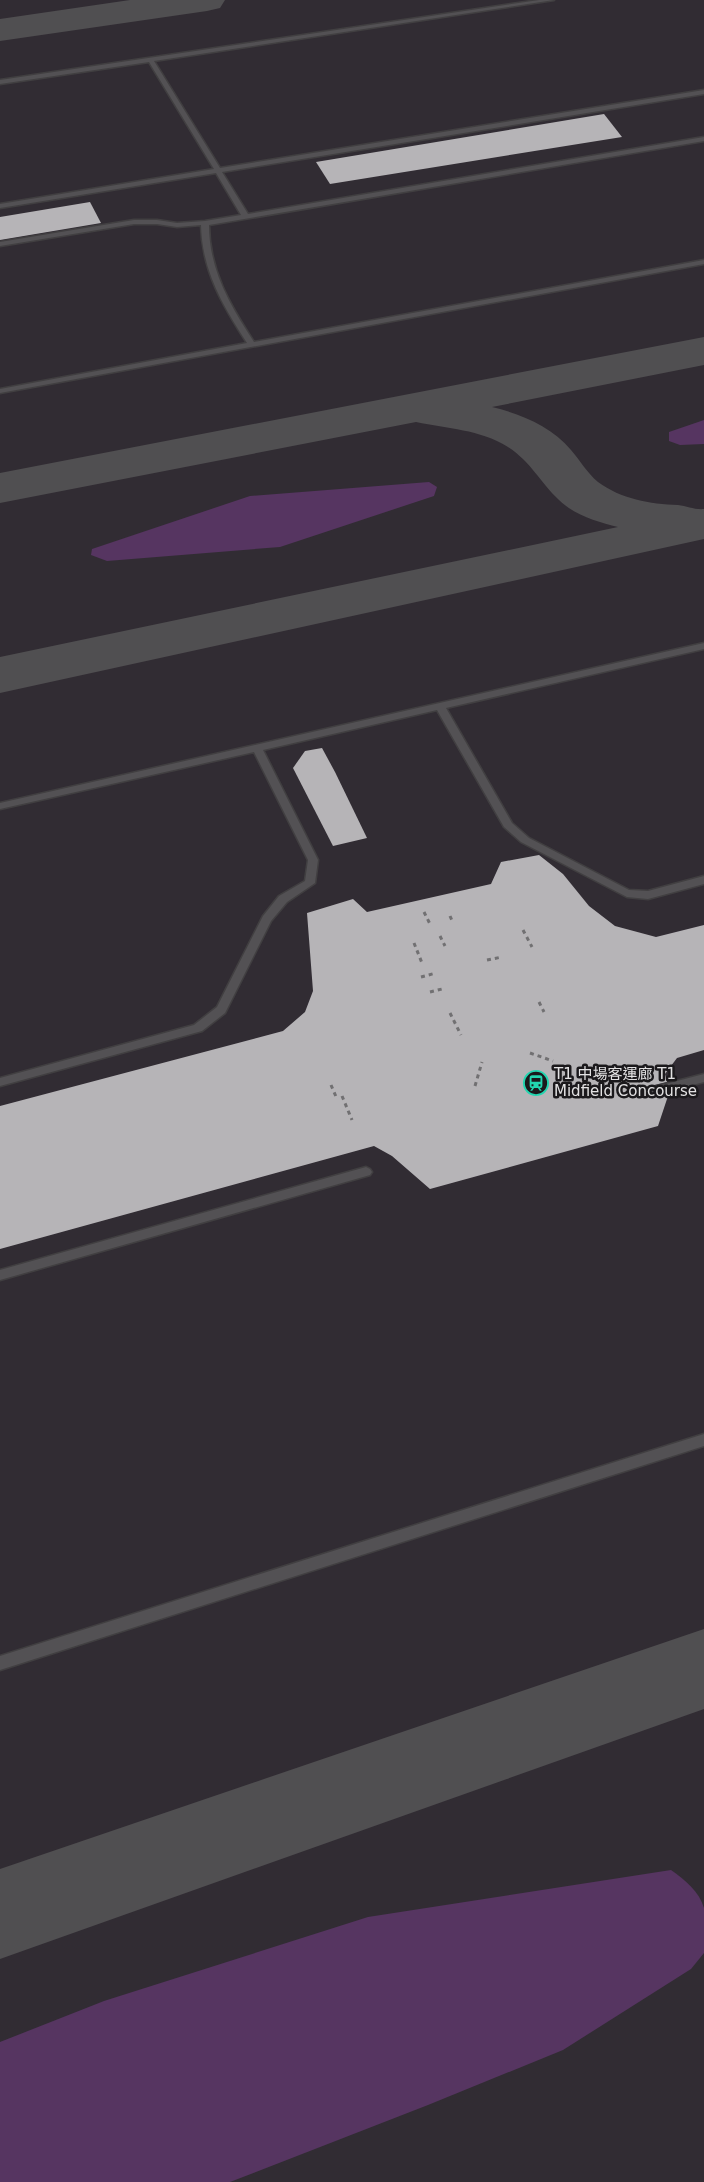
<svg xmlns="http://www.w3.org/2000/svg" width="704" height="2182" font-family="'DejaVu Sans','Noto Sans TC',sans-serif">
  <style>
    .built { fill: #312c33 }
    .green { fill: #563561 }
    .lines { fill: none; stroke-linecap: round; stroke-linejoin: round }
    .taxiway { fill: #504f51; fill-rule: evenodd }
    .building { fill: #b6b4b7 }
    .service-casing { stroke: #413f41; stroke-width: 3 }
    .path { stroke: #717072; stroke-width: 3; stroke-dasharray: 4 4; stroke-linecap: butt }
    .service { fill: #535154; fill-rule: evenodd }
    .labels { text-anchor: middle; stroke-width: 5; stroke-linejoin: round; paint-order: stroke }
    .poi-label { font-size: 15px; fill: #e3e2e3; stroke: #1b191c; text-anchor: start }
  </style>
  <rect width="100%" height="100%" fill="#242325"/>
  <rect class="built" x="0" y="0" width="704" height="2182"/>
  <g class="green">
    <path d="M704,420V444L680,445L669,441V432Z"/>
    <path d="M429,482L437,487L434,496L280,547L107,561L91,555L92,549L250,496Z"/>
    <path d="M671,1870C685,1880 699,1891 704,1908V1953L691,1969L563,2050L428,2105L230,2182H0V2042L104,2001L368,1917Z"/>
  </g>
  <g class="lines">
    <g class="taxiway">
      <path d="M130,0H225L220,8L207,11L0,41V19Z"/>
      <path d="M704,337V365L492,407C521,414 551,426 571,450C580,460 587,473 598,482C621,499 650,504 678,505C687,506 695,510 704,509V539L0,693V657L618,527C598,522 574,515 559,500C540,482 531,462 508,447C479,429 448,429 416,422L0,503V473Z"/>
      <path d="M704,1629V1709L0,1959V1869Z"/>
    </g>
  </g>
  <g class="building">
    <path d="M604,114L622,137L330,184L316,162Z"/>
    <path d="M90,202L101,223L0,240V217Z"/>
    <path d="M322,748L335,772L367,838L333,846L293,768L305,751Z"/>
    <path d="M539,855L563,874L589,906L615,926L656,937L704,925V1050L677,1058L665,1074L667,1082L650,1086L646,1090L648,1095L654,1097L669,1093L658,1126L430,1189L392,1156L374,1146L0,1249V1106L283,1031L305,1012L313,991L307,913L353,899L367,912L491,884L501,862Z"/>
  </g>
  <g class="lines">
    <defs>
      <g id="service">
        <path d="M539,0H554L154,61L220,168L704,90V94L222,172L248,214L704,137V141L209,225C209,270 230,305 254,342L704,260V264L0,393V389L247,343C223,306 202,271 201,225L177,227L157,224H134L0,246V242L134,220H157L177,223L205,221L241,215L216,173L0,208V204L214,169L149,62L0,84V80Z"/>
        <path d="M704,643V649L446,708L512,823L529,838L629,890L648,891L704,876V884L648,899L627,897L521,842L504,827L437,710L263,750L318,860L315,883L287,902L271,921L225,1013L202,1031L0,1086V1078L194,1025L217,1007L263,916L279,896L305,881L308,860L254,752L0,809V803Z"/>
        <path d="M704,1074V1082L654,1095L650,1094L648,1091L650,1088L654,1087Z"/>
        <path d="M366,1167L370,1169L372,1172L370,1175L0,1280V1270Z"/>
        <path d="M704,1434V1446L0,1670V1656Z"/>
      </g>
    </defs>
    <use href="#service" class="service-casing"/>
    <g class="path">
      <path d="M424,912L430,924"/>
      <path d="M450,916L453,923"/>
      <path d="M523,930L532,947"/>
      <path d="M440,936L445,946"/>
      <path d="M414,943L422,963"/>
      <path d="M487,960L502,957"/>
      <path d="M421,977L436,973"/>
      <path d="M430,992L442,989"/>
      <path d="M539,1002L544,1012"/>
      <path d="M450,1013L461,1035"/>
      <path d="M530,1053L553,1061"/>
      <path d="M331,1085L337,1099"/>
      <path d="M475,1086L482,1062"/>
      <path d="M342,1096L352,1120"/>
    </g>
    <use href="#service" class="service"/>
  </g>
  <defs>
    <symbol id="station-ring" viewBox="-11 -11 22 22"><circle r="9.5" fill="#1b191c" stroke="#22d5af" stroke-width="1.5"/><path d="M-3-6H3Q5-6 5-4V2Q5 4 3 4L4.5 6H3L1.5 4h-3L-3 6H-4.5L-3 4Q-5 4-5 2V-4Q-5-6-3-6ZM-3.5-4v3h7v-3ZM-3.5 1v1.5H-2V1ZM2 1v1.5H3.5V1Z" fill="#22d5af"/></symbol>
  </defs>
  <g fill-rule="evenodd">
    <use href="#station-ring" x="522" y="1069" width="28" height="28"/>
  </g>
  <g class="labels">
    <g class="poi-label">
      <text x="554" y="1079">T1 中場客運廊 T1<tspan x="554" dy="17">Midfield Concourse</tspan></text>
    </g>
  </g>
</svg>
